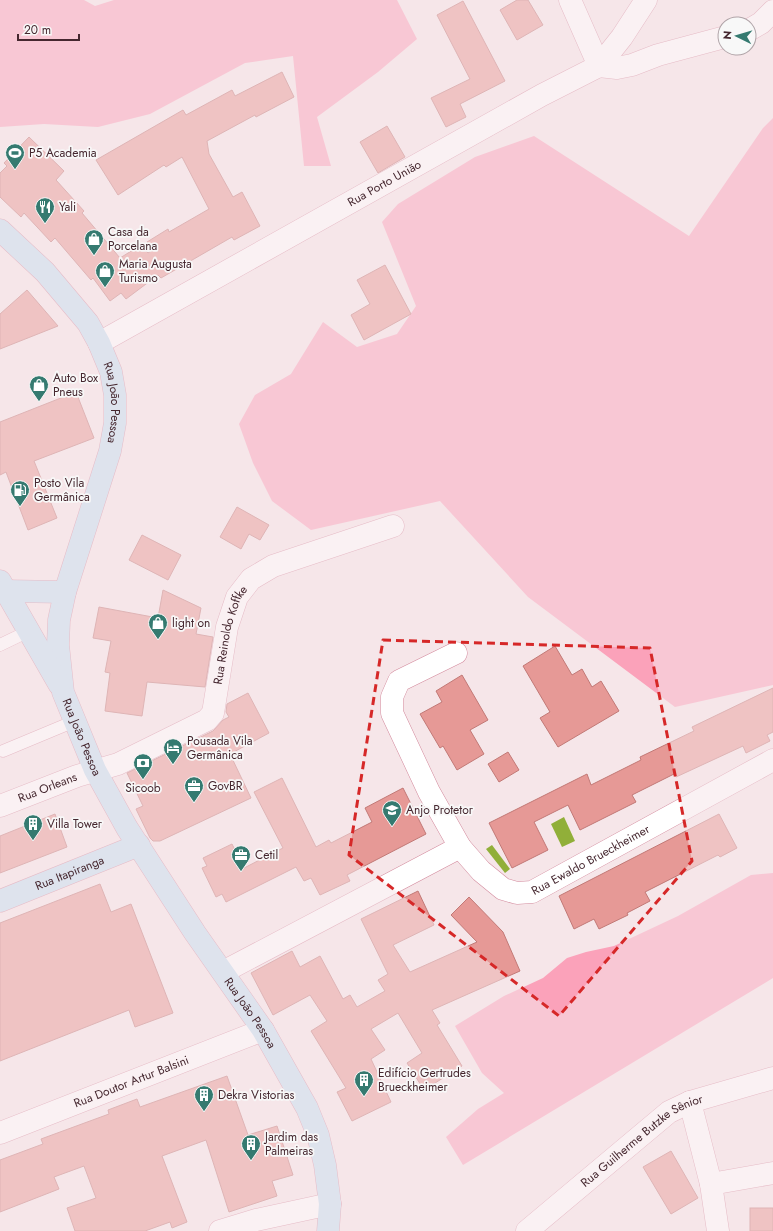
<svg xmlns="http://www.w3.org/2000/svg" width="773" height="1231" font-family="Jost,sans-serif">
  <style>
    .green { fill: #fba2ba }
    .water { fill: #91af39 }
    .building { fill: #e69996; stroke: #c27976 }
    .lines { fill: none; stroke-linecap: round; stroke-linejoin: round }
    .lane-casing { stroke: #d38a9d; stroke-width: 13 }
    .street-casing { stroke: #d38a9d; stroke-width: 23 }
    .secondary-casing { stroke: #d38a9d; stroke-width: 23 }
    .lane { stroke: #fff; stroke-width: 12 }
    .street { stroke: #fff; stroke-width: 22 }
    .secondary { stroke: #c2dff2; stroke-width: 22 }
    .marked { fill: none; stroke: #d62828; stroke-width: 3; stroke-dasharray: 8 5; stroke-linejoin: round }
    .labels { text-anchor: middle; stroke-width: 3.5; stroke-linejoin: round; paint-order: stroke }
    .poi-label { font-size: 12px; fill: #45272f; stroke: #f8f8f8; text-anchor: start }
    .street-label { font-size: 12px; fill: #45272f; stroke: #f8f8f8 }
  </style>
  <rect width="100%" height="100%" fill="#f6e6e9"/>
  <g class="green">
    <path d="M0,0H84L95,6L114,0H397L417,39L378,72L317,117L331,166H304L293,56L245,63L150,114L98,127L44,124L0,127Z"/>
    <path d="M773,118V685L675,707L528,597L440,501L311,530L272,501L253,463L239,424L255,395L291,374L323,322L357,347L397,334L416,306L382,222L398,204L475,157L534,136L689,236L763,128Z"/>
    <path d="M773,873V978L463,1165L446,1137L478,1109L504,1093L482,1073L455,1026L504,996L543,978L567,958L586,952L614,946L678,916L751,875Z"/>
  </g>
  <g class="water">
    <path d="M564,817L575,841L562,847L551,824Z"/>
    <path d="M492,845L510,869L505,873L486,849Z"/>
  </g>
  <g class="building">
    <path d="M517,0H528L543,25L517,40L500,10Z"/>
    <path d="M463,1L505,81L460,104L466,117L446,127L431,98L470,79L437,15Z"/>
    <path d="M282,72L294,97L256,117L255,115L207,141L209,154L233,197L242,192L260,226L234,240L232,237L161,278L158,275L126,299L121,293L110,301L93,278L91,280L55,238L51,242L24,213L21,217L0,197V173L7,166L4,163L29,137L64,171L56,180L84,211L82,213L120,258L141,245L148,253L152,250L147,242L168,229L169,232L209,209L182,157L166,167L164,165L118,195L96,160L183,110L186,115L232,90L235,96Z"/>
    <path d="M387,126L405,157L378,173L360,142Z"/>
    <path d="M385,265L411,314L364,340L351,315L370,304L357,280Z"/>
    <path d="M27,290L58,326L0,349V314Z"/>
    <path d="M76,392L94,438L34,461L57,518L28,530L6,472L0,475V422Z"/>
    <path d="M237,507L269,525L260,540L249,534L241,549L220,537Z"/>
    <path d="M142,535L181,555L168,580L129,560Z"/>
    <path d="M163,590L201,608L196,634L213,637L205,687L147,682L142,716L105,711L110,673L105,672L111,641L93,638L99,607L158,618Z"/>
    <path d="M555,646L572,675L582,669L592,687L601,681L619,711L558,747L540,718L550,712L523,666Z"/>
    <path d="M462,675L488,720L470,730L484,754L457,770L443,746L440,748L420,714L442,702L436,691Z"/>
    <path d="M773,688V732L767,735L770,741L746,753L743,746L676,777L674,774L632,795L636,802L580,830L568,805L534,822L548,850L512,868L489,823L587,774L591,785L641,760L640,757L694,731L692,727Z"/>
    <path d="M248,693L269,733L230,754L251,798L160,841H153L150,838L136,809L143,806L127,773L213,731L223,720L229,717L226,712L227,704Z"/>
    <path d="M508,752L519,770L499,782L488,764Z"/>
    <path d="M282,778L316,847L329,840L331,843L372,822L365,808L403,788L426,834L347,875L350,881L320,895L311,878L304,881L296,867L226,902L222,894L216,897L202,868L207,866L203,858L232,844L244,868L283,848L254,792Z"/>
    <path d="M55,814L67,847L0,873V836Z"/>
    <path d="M719,814L737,848L720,857L718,855L645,892L650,901L627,913L628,915L599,929L594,919L574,929L559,896Z"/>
    <path d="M100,884L111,912L131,904L173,1013L135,1027L129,1010L0,1061V923Z"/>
    <path d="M418,891L434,925L393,945L410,972L477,942L451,915L469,897L503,932L520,971L432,1010L440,1023L437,1025L462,1066L424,1090L407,1063L422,1053L398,1013L371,1029L385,1050L371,1059L391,1102L352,1121L337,1092L346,1088L311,1031L327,1021L310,995L273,1015L251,973L292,951L300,967L320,956L343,999L350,995L357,1007L385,991L378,980L388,974L361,919Z"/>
    <path d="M227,1076L248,1135L277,1126L293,1175L272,1181L277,1196L229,1212L206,1140L162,1156L187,1222L172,1228L170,1222L145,1231H75L67,1208L96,1198L84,1166L54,1177L59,1189L0,1212V1160L43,1144L41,1139L109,1114L108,1110L137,1099L140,1107Z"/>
    <path d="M671,1151L698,1198L671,1214L643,1167Z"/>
    <rect x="750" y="1208" width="23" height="23"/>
  </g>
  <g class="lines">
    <defs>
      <g id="lane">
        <path d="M0,645L29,631"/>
        <path d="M3,751L75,721"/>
      </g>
      <g id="street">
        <path d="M570,0L599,66L617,68L632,65L658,55L725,37"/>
        <path d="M749,30L761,23L773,11"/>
        <path id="s1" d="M99,343L542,95L599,66L622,37L646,0"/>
        <path id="s2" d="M456,653L399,681L392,697V713L429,792L460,847L481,871L503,889L517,893L532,892L773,760"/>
        <path id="s3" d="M0,806L77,776L118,764L207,720L213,713L227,627L237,597L251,579L273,566L393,526"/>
        <path d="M223,972L460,847"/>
        <path d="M690,1102L711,1184L773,1173"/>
        <path id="s4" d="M0,1133L263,1030"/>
        <path d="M711,1184L718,1231"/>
        <path d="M220,1231L256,1220L330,1204"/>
        <path id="s5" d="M527,1231L669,1112L690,1102L773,1078"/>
      </g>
      <g id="secondary">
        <path id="s6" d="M0,230L45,272L88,323L99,343L111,372L115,395V423L110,451L65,592L59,620L58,645L63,692L95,770L127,828L195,933L263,1030L307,1108L318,1135L325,1165L330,1204L328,1231"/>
        <path d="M0,581L59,684"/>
        <path d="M6,591L65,592"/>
        <path id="s7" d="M0,901L139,845"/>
      </g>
    </defs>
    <use href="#lane" class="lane-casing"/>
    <use href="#street" class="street-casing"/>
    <use href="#secondary" class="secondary-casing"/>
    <use href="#lane" class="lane"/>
    <use href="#street" class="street"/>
    <use href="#secondary" class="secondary"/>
  </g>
  <path d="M0 0H773V1231H0ZM383,640L650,648L692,861L559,1016L349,855Z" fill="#f6e6e9" fill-opacity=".55" fill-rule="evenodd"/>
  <path class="marked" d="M383,640L650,648L692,861L559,1016L349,855Z"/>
  <defs>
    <symbol id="stadium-pin" viewBox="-11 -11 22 30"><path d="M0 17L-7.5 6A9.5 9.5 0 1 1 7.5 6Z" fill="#357a70" stroke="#f8f8f8"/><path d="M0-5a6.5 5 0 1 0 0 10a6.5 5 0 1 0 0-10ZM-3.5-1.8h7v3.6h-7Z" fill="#fff"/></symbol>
    <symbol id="restaurant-pin" viewBox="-11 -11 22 30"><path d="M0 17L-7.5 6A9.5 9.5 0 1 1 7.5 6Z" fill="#357a70" stroke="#f8f8f8"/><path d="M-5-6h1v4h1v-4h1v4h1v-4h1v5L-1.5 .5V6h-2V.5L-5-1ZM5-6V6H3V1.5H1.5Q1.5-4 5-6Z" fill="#fff"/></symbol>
    <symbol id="shop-pin" viewBox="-11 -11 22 30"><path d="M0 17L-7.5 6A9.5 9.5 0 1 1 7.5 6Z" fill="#357a70" stroke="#f8f8f8"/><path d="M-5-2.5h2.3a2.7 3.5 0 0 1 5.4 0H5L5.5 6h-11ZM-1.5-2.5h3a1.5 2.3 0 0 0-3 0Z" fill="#fff"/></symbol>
    <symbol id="fuel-pin" viewBox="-11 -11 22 30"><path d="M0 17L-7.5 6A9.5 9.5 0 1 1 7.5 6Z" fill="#357a70" stroke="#f8f8f8"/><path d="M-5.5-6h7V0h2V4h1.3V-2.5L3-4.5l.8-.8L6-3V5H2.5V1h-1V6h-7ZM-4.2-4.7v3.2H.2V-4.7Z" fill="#fff"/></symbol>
    <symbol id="hotel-pin" viewBox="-11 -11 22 30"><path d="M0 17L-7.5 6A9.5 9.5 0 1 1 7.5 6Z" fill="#357a70" stroke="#f8f8f8"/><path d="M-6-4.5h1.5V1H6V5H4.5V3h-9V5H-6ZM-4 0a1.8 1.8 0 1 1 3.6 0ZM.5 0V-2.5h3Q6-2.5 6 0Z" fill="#fff"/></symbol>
    <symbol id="bank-pin" viewBox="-11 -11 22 30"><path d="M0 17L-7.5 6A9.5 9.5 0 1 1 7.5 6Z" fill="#357a70" stroke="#f8f8f8"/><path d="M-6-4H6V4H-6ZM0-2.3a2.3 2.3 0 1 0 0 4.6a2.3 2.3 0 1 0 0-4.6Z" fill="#fff"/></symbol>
    <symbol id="office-pin" viewBox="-11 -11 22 30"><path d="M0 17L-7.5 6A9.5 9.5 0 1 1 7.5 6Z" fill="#357a70" stroke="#f8f8f8"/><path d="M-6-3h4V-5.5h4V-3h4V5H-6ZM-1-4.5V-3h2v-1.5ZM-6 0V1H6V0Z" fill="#fff"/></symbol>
    <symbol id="school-pin" viewBox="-11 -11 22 30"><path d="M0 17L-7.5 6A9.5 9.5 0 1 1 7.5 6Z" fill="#357a70" stroke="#f8f8f8"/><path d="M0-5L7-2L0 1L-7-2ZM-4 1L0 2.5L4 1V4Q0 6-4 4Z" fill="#fff"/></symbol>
    <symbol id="building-pin" viewBox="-11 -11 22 30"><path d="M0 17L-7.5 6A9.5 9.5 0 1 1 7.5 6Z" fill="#357a70" stroke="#f8f8f8"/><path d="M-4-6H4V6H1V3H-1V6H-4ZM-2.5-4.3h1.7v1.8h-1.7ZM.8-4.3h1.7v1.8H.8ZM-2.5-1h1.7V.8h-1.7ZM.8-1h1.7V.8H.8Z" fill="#fff"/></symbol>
  </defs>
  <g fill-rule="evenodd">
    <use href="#stadium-pin" x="4" y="142" width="22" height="30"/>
    <use href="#restaurant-pin" x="34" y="196" width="22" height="30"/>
    <use href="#shop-pin" x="83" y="228" width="22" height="30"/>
    <use href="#shop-pin" x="94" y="260" width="22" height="30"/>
    <use href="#shop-pin" x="28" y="374" width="22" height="30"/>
    <use href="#fuel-pin" x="9" y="479" width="22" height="30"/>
    <use href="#shop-pin" x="147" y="612" width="22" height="30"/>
    <use href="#hotel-pin" x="162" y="737" width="22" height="30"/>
    <use href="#bank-pin" x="132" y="752" width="22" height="30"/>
    <use href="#office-pin" x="183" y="775" width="22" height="30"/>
    <use href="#school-pin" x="381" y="799" width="22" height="30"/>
    <use href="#building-pin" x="22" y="813" width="22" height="30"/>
    <use href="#office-pin" x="230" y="844" width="22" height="30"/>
    <use href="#building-pin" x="353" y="1069" width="22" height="30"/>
    <use href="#building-pin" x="193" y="1084" width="22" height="30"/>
    <use href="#building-pin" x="240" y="1133" width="22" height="30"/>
  </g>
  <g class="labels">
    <g class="poi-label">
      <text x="29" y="157">P5 Academia</text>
      <text x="59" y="211">Yali</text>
      <text x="108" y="236">Casa da<tspan x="108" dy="14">Porcelana</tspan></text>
      <text x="119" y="268">Maria Augusta<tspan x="119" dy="14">Turismo</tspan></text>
      <text x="53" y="382">Auto Box<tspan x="53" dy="14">Pneus</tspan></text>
      <text x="34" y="487">Posto Vila<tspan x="34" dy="14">Germânica</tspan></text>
      <text x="172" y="627">light on</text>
      <text x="187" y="745">Pousada Vila<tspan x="187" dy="14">Germânica</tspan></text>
      <text x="208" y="790">GovBR</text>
      <text x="143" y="792" text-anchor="middle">Sicoob</text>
      <text x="406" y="814">Anjo Protetor</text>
      <text x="47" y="828">Villa Tower</text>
      <text x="255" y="859">Cetil</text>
      <text x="378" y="1077">Edifício Gertrudes<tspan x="378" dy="14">Brueckheimer</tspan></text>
      <text x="218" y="1099">Dekra Vistorias</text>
      <text x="265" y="1141">Jardim das<tspan x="265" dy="14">Palmeiras</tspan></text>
    </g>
    <g class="street-label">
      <text dy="4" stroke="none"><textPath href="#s1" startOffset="327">Rua Porto União</textPath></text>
      <text dy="4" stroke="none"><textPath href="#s6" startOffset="213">Rua João Pessoa</textPath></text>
      <text dy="4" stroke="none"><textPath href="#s3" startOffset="314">Rua Reinoldo Koffke</textPath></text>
      <text dy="4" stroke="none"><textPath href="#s6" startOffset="560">Rua João Pessoa</textPath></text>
      <text dy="4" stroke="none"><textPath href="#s3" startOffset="51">Rua Orleans</textPath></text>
      <text dy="4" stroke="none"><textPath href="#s2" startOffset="404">Rua Ewaldo Brueckheimer</textPath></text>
      <text dy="4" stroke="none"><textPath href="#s7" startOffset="75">Rua Itapiranga</textPath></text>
      <text dy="4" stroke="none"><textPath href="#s6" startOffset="884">Rua João Pessoa</textPath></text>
      <text dy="4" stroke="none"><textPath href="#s4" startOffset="141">Rua Doutor Artur Balsini</textPath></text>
      <text dy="4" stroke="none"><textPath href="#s5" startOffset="147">Rua Guilherme Butzke Sênior</textPath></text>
    </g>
  </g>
  <g transform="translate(737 36) rotate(275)"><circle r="19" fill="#f8f8f8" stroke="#b0a4a8"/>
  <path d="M0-3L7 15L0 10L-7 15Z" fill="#357a70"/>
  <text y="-6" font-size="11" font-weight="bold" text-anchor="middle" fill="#45272f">N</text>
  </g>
  <path d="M18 34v6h61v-6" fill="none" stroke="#45272f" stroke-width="2"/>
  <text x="24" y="34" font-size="12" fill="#45272f" stroke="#f8f8f8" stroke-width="3" paint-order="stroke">20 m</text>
</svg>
